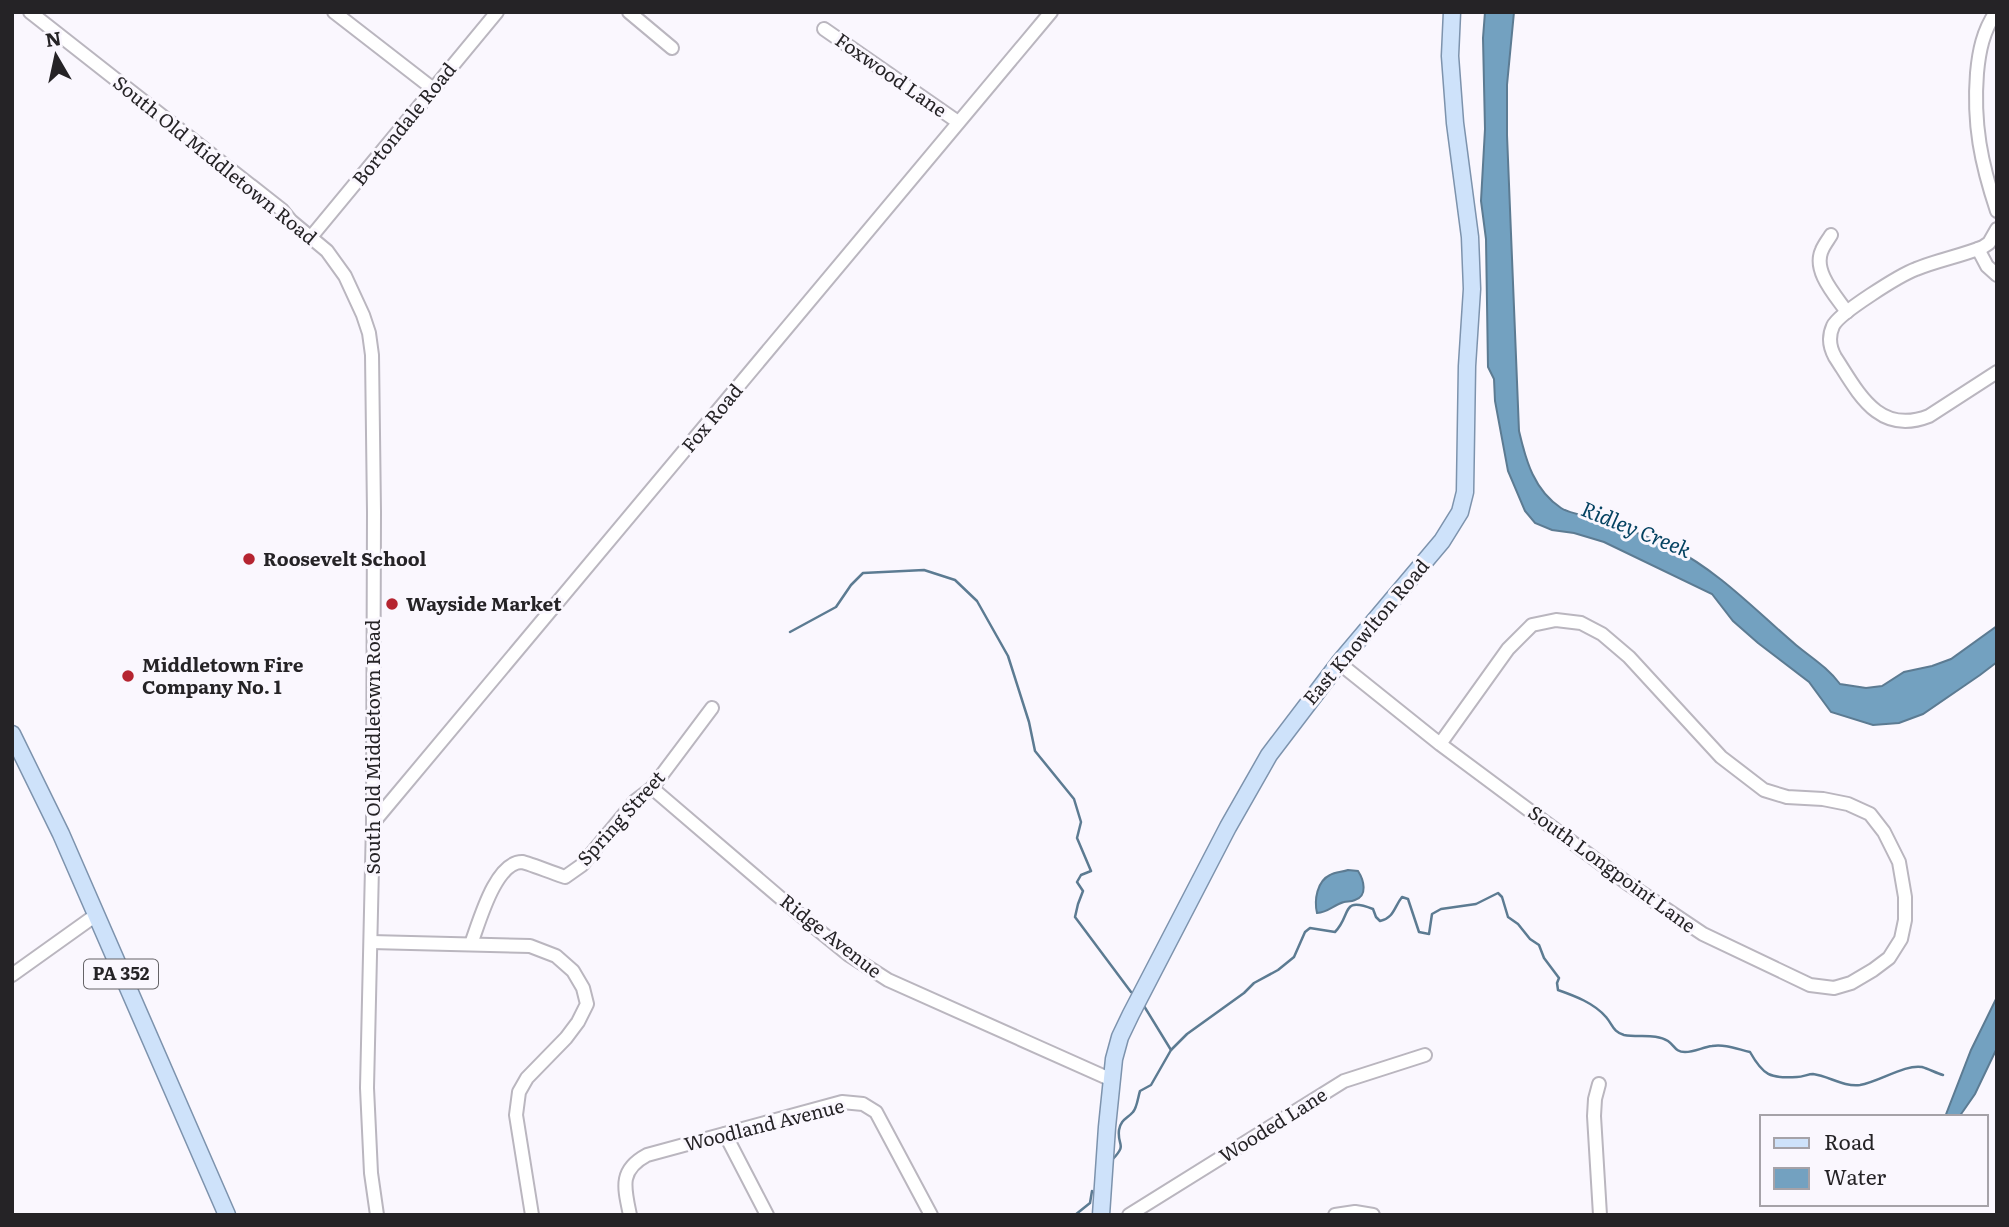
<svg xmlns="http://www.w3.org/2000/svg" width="2009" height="1227" font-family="Literata,serif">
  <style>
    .water { fill: #73a1c0; stroke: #5c7b92; stroke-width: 2 }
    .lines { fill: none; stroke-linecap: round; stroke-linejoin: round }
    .stream { stroke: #5c7b92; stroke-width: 2.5 }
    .minor-casing { stroke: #bab6bf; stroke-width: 16 }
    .major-casing { stroke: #7d93ad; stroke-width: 19 }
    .minor { stroke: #fff; stroke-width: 12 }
    .major { stroke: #cee2fa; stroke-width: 16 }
    .poi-dot { fill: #b52430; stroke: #faf7fe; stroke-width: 2.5 }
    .labels { text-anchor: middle; stroke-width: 6; stroke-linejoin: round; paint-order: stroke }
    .shield { fill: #faf7fe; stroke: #656367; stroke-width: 2 }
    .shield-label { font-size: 18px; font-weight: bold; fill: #252326 }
    .street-label { font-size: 19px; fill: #252326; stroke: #faf7fe }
    .poi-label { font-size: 19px; font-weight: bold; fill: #252326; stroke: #faf7fe; text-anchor: start }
    .water-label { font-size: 21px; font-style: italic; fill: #044261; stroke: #faf7fe }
  </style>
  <rect width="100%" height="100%" fill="#faf7fe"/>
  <g class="water">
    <path d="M1485,12H1514L1507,85V135L1519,431C1526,461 1534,490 1561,508C1570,514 1585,515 1596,519C1621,527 1648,536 1671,547C1720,572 1756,611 1796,645C1813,659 1827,667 1840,684L1866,688L1882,686L1904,672L1932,666L1951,659L1997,626V662L1980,675L1923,714L1899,723L1873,725L1831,712L1809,682L1758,643L1733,621L1712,594L1604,542L1574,533L1552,530L1535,523L1525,511L1508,471L1495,401L1494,379L1488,367L1486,239L1481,201L1485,129L1483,38Z"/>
    <path d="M1348,870L1358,871C1364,880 1368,896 1355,900C1351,902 1347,901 1344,902C1333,905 1329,912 1317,913C1314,900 1317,881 1330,875C1335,872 1343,872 1348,870Z"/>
    <path d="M1997,997V1048L1975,1094L1959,1117H1945L1971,1050Z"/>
  </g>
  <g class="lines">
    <g class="stream">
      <path d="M790,632L836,607L851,585L863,573L924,570L955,580L977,601L1008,656L1029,722L1035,751L1074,799L1081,822L1077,838L1091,871L1081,875L1077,882L1083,891L1078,904L1075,917L1131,992"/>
      <path d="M1144,1006L1171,1050"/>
      <path d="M1112,1160C1128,1143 1117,1147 1119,1130C1121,1119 1127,1119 1133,1112C1137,1108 1138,1097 1140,1091L1151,1085L1171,1050L1187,1034L1244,993L1254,983L1278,970L1294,957L1305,932L1310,928L1335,932C1352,915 1340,896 1373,909L1376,917L1380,921C1394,918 1394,907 1402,897L1408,899L1419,932L1429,934L1432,914L1441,909L1476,904L1498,893L1502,897L1508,917L1518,924L1530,939L1539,945L1544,958L1559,978L1557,983L1558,990C1575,996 1594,1003 1606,1017C1613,1025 1613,1032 1624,1035C1638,1038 1656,1033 1668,1041C1675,1046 1675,1052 1685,1052C1695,1052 1703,1047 1712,1046C1725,1044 1737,1049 1750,1052C1763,1075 1770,1079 1797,1077C1803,1077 1808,1074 1813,1074C1829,1076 1843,1087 1860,1085C1879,1082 1905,1064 1922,1067C1929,1069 1936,1073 1943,1075"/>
      <path d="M1075,1215L1090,1203L1092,1191"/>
    </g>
    <defs>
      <g id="minor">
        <path d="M30,12L282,210L291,221L327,251L345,276L363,315L369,333L372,355L374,512L373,823L367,1088L371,1173L377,1215"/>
        <path d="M334,12L432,88"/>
        <path d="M629,12L672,48"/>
        <path d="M1996,12C1983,31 1979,51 1977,73C1973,124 1981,163 1997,211"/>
        <path d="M824,29L958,122"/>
        <path d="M1997,229L1989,243L1983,247C1961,256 1938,260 1916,269C1900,275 1839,313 1833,326C1828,337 1830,348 1835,357C1858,392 1878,436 1929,416L1997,372"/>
        <path d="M1831,235C1828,240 1824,245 1822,250C1812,271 1836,296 1847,312"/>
        <path d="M311,237L497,12"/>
        <path d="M1978,249L1987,266L1997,275"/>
        <path d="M1339,663L1440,744L1627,883L1703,934L1810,985L1834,988L1851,983L1873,970L1889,958L1901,939L1905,920V897L1899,862L1884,832L1870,814L1848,804L1823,799L1787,797L1764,790L1721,757L1629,657L1602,634L1581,623L1556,620L1532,625L1508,649L1440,744"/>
        <path d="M652,788L812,925L849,955L888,980L1112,1080"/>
        <path d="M373,823L1051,12"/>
        <path d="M371,942L530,946L556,956L573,971L583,988L587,1004L578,1022L566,1038L527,1078L519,1092L516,1115L532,1215"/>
        <path d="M471,944C479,923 495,862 522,862C528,863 556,874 565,877L582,865L635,801L652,788L712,708"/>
        <path d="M12,975L96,915"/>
        <path d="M1599,1084L1595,1099L1594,1116L1600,1215"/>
        <path d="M725,1134L767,1215"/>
        <path d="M630,1215C624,1187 619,1170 647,1155L842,1102L863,1104L876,1112L931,1215"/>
        <path d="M1129,1215L1344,1081L1425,1055"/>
        <path d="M1335,1215L1355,1212L1373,1215"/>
      </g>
      <g id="major">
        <path d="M12,734L61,834L227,1215"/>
        <path d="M1101,1215L1107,1127L1114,1059L1120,1037L1131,1014L1228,827L1269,755L1339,663L1442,541L1460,512L1465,492L1467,366L1472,289L1470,237L1455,123L1450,56L1452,12"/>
      </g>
    </defs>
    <use href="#minor" class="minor-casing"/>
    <use href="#major" class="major-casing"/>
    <use href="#minor" class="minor"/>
    <use href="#major" class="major"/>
  </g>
  <g class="poi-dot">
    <circle cx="249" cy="559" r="7"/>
    <circle cx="392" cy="604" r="7"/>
    <circle cx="128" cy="676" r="7"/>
  </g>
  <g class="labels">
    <rect class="shield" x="84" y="959.5" width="74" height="29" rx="5"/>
    <g class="shield-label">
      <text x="121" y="980">PA 352</text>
    </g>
    <g class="street-label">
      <text transform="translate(891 75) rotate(35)" y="7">Foxwood Lane</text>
      <text transform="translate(404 124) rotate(-51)" y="7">Bortondale Road</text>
      <text transform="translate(215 160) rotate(39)" y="7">South Old Middletown Road</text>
      <text transform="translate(712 418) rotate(-50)" y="7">Fox Road</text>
      <text transform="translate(1366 632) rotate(-50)" y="7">East Knowlton Road</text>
      <text transform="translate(373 747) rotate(-90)" y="7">South Old Middletown Road</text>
      <text transform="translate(621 818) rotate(-48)" y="7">Spring Street</text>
      <text transform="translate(1612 869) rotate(36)" y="7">South Longpoint Lane</text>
      <text transform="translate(831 936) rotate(38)" y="7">Ridge Avenue</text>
      <text transform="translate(764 1125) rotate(-14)" y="7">Woodland Avenue</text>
      <text transform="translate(1273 1125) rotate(-32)" y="7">Wooded Lane</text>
    </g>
    <g class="poi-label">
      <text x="263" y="566">Roosevelt School</text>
      <text x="406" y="611">Wayside Market</text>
      <text x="142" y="672">Middletown Fire<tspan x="142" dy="22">Company No. 1</tspan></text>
    </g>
    <g class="water-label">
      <text transform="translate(1636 530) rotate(22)" y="7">Ridley Creek</text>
    </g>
  </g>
  <rect width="2009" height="1227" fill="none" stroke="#252326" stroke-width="28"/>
  <rect x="1760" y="1115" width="228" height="91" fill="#faf7fe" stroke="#a5a2a8" stroke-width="2"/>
  <rect x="1774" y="1138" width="35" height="10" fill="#cee2fa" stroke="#a5a2a8" stroke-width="2"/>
  <text x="1824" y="1150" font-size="21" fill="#252326">Road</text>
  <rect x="1774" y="1168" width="35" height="21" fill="#73a1c0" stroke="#a5a2a8" stroke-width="2"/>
  <text x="1824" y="1185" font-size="21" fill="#252326">Water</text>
  <g transform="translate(56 56) rotate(351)" stroke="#faf7fe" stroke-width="5" paint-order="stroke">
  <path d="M0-5L12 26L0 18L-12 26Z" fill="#252326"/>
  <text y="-10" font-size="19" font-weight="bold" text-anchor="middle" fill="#252326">N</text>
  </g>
</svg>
